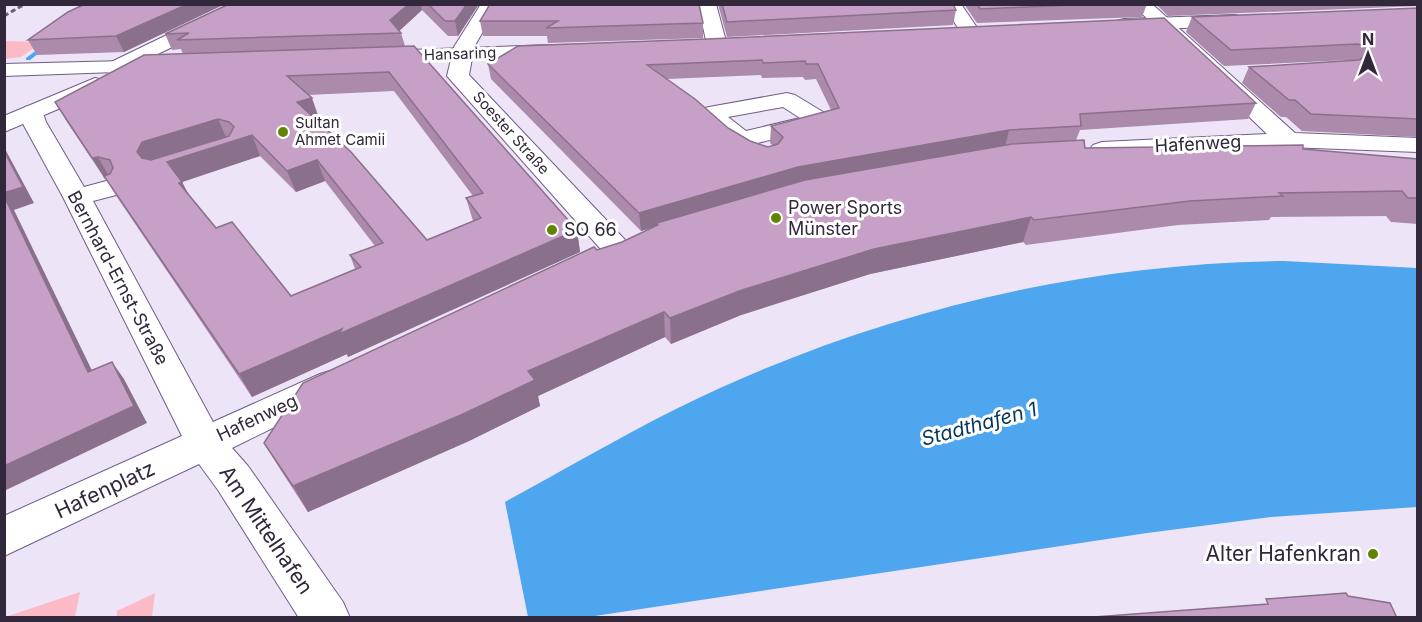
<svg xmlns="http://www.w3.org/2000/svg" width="1422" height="622" font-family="Inter,sans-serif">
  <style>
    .green { fill: #fcbac7 }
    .water { fill: #4da6ee }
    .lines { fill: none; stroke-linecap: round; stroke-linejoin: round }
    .stream { fill: #4da6ee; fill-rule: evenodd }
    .minor-casing { stroke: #715c88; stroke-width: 2 }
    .major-casing { stroke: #715c88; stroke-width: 2 }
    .minor { fill: #fff; fill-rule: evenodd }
    .major { fill: #fff; fill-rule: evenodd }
    .rail { stroke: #675e72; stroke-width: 3; stroke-dasharray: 5 3; stroke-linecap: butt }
    .wall { fill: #ab8aac; fill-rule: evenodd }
    .shaded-wall { fill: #8b708c }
    .building { fill: #c7a0c8; stroke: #8b708c; stroke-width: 1.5; fill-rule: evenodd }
    .poi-dot { fill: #618400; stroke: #fff; stroke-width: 2 }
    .labels { text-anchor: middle; stroke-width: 6; stroke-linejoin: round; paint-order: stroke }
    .far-street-label { font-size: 15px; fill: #32283c; stroke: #fff }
    .far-poi-label { font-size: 15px; fill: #32283c; stroke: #fff; text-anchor: start }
    .street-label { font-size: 18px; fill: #32283c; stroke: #fff }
    .poi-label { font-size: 18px; fill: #32283c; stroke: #fff; text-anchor: start }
    .water-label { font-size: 20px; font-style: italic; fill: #04375a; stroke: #fff }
    .near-street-label { font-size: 21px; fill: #32283c; stroke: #fff }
    .near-poi-label { font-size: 21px; fill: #32283c; stroke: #fff; text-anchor: end }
  </style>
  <rect width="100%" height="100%" fill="#ede4f8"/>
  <g class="green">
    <path d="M5,41L37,42L40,44L21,57L5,59Z"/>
    <path d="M80,592L75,617H5Z"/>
    <path d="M155,593L152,617H117V611Z"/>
  </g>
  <path class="water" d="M1284,261L1417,268V507L1271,517L1147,533L588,617H528L505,502C562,471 618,438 676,409C863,316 1076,263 1284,261Z"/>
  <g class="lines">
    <path class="stream" d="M46,43L48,44V46L30,60H26V58Z"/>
    <defs>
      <g id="minor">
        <path d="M231,4H255L252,8L121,72L114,74L107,72L103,68L107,64Z"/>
        <path d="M481,4H499L474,47L469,75L628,243L632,249L628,255L617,258L606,255L447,76L454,47Z"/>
        <path d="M698,4H716L727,45L724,49H710L707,45Z"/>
        <path d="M943,4H961L980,32L977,36H963Z"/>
        <path d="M1132,4H1152L1295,133L1418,138V152L1288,147L1102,158L1093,155L1089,150L1093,145L1102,142L1267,134Z"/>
        <path d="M787,93L795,95L828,115L832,120L828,125L742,147L733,145L697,114L701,109L709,107ZM783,107L800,118L746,131L728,117Z"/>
        <path d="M33,105L41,107L46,122L84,187L110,180L120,182L123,188L120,194L93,201L213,422L320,374L333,370L346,374L351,383L346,392L232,448L248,466L343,602L350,618H299L218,490L199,464L4,556V516L182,436L63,197L22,122L21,112L25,107Z"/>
      </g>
      <g id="major">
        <path d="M1235,15L1242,17L1244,21L1242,25L1124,31L1117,29L1115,25L1117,21L1124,19Z"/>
        <path d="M551,45L558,47L561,51L558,55L378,63L371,61L368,57L371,53L378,51Z"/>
        <path d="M165,60L172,62L175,66L172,70L4,76V64Z"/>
        <path d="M95,78L103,80L106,85L103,90L4,132V116Z"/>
      </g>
    </defs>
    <use href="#minor" class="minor-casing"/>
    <use href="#major" class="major-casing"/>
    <use href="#minor" class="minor"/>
    <use href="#major" class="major"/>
    <path class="rail" d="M4,16L25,4"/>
  </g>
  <g class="wall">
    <path d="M85,4H225L124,52L37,55L28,40Z"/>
    <path d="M229,4H479L458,36H448L422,10L399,31L401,33L405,46L577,230L580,252L348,357L347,354L252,397L117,197L106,179H105L67,122L55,102L183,54L181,49L172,50L165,34ZM394,91L473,196L466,198L473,221L427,240L315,119L319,118L308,95ZM260,156L296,192L325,181L375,246L350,255L355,269L291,296L216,228L188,194L182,182Z"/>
    <path d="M490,4L703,23V38L548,43L547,36H483L480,21Z"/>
    <path d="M718,4H953L956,10L953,25L727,37Z"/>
    <path d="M964,4H1147L1142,17L977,23Z"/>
    <path d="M1156,4H1418V6L1168,16Z"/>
    <path d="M1418,8V137L1302,131L1286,117H1281L1242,83L1249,67L1352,61L1349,60L1224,66L1186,32L1192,17Z"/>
    <path d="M707,39L1256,103L1248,119L1080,130L1076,140L1085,148L1303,149L1418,159V224L1391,222L1386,216L1271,217L1269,220L1178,225L1026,245L1023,242L870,274L741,315L671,344L665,337L538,396L540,406L469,441L308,512L280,469L264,443L597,250L622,242L657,226L641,231L491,79L488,64ZM761,75L762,78L803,77L805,80L816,79L831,110L771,126L770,143L773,146L768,147L750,141L728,128L667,79Z"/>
  </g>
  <g class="shaded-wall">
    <path d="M188,4H225L124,52L116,36Z"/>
    <path d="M409,4H421L422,10L397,33L390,20Z"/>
    <path d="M467,4H479L458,36L455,21Z"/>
    <path d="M312,98L319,118L304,121L297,102Z"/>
    <path d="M218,119L227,139L153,163L148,172L137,152L142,142Z"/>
    <path d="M1009,130L1005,147L657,223V226L641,231L639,213L798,167Z"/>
    <path d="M252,135L260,156L182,182L193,203L190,204L167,162Z"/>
    <path d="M4,147L34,203L14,210L101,389L88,372L4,196Z"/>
    <path d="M98,157L110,178L105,179L92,158Z"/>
    <path d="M317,160L325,181L296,192L287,171Z"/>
    <path d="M1031,217L1023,242L870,274L741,315L671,344L670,318L742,290L874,249Z"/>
    <path d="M577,230L580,252L348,357L347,354L252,397L239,374L342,329Z"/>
    <path d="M664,312L665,337L538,396L540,406L469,441L308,512L293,486L528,371Z"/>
    <path d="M112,362L124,379L147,423L4,491V466Z"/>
  </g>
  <g class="building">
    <path d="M85,4H188L116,36L28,40L68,12Z"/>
    <path d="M229,4H409L390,20L401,33L177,40L189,33L165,34Z"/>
    <path d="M428,4H467L455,21H445Z"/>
    <path d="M490,4H699L703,23L546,28L558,21H480Z"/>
    <path d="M722,4H953L956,10L727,22Z"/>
    <path d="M977,4H1093L980,9Z"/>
    <path d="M1418,8V119L1311,114L1295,100H1289L1249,67L1359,60L1371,54L1366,47L1358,44L1231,50L1192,17Z"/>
    <path d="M1164,18L1256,103L1080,114L1081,126L1009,130L798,167L639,213L488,64L518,46L707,39ZM762,60L763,63L805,61L806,64H818L839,108L771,126L783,137L778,144L768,147L750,141L728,128L695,99L647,65Z"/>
    <path d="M414,46L577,230L339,334L342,329L239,374L104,176L110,174L113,168L110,160L98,157L92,158L55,102L144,55ZM389,72L483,193L466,198L481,218L427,240L351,152L297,102L312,98L287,76ZM218,119L229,122L234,127L229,136L151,160L142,158L137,152L142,142ZM252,135L287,171L317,160L383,243L350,255L361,267L291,296L232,222L216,228L179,183L182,182L167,162Z"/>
    <path d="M1084,140L1085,148L1303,145V149L1418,159V198H1408L1402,191L1279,193L1283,196L1190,201L1034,220L1031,217L874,249L742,290L670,318L664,312L528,371L535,380L461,415L293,486L264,443L303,383L594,247L597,250L622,242L658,225L657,223L805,180L1012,144Z"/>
    <path d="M4,151L23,187L4,193Z"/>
    <path d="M4,196L88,372L112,362L134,406L4,466Z"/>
    <path d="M1346,593L1348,596L1390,603L1397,618H1080L1268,604L1266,599Z"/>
  </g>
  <g class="poi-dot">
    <circle cx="283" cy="132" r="6"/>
    <circle cx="776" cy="218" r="6"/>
    <circle cx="552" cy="230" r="6"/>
    <circle cx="1373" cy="554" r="6"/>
  </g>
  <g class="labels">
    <g class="far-street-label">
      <text transform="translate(460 54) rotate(-2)" y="5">Hansaring</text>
      <text transform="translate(511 133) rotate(48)" y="5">Soester Straße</text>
    </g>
    <g class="far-poi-label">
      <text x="295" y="128">Sultan<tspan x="295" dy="17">Ahmet Camii</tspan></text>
    </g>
    <g class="street-label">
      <text transform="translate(1198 144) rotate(-3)" y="6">Hafenweg</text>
      <text transform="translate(118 278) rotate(62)" y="6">Bernhard-Ernst-Straße</text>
      <text transform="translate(257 418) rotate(-25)" y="6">Hafenweg</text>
    </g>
    <g class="poi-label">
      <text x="788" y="214">Power Sports<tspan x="788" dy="21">Münster</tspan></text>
      <text x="564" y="236">SO 66</text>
    </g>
    <g class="water-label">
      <text transform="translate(979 424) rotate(-15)" y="7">Stadthafen 1</text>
    </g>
    <g class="near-street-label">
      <text transform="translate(105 490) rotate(-25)" y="7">Hafenplatz</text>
      <text transform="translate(266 530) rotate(56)" y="7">Am Mittelhafen</text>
    </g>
    <g class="near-poi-label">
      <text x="1361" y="561">Alter Hafenkran</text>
    </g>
  </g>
  <rect width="1422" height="622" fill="none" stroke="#32283c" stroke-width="12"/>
  <g transform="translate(1368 54)" stroke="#ffffff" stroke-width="4.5" paint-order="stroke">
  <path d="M0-4.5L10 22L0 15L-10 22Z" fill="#32283c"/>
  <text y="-9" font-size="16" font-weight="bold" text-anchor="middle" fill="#32283c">N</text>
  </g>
</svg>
